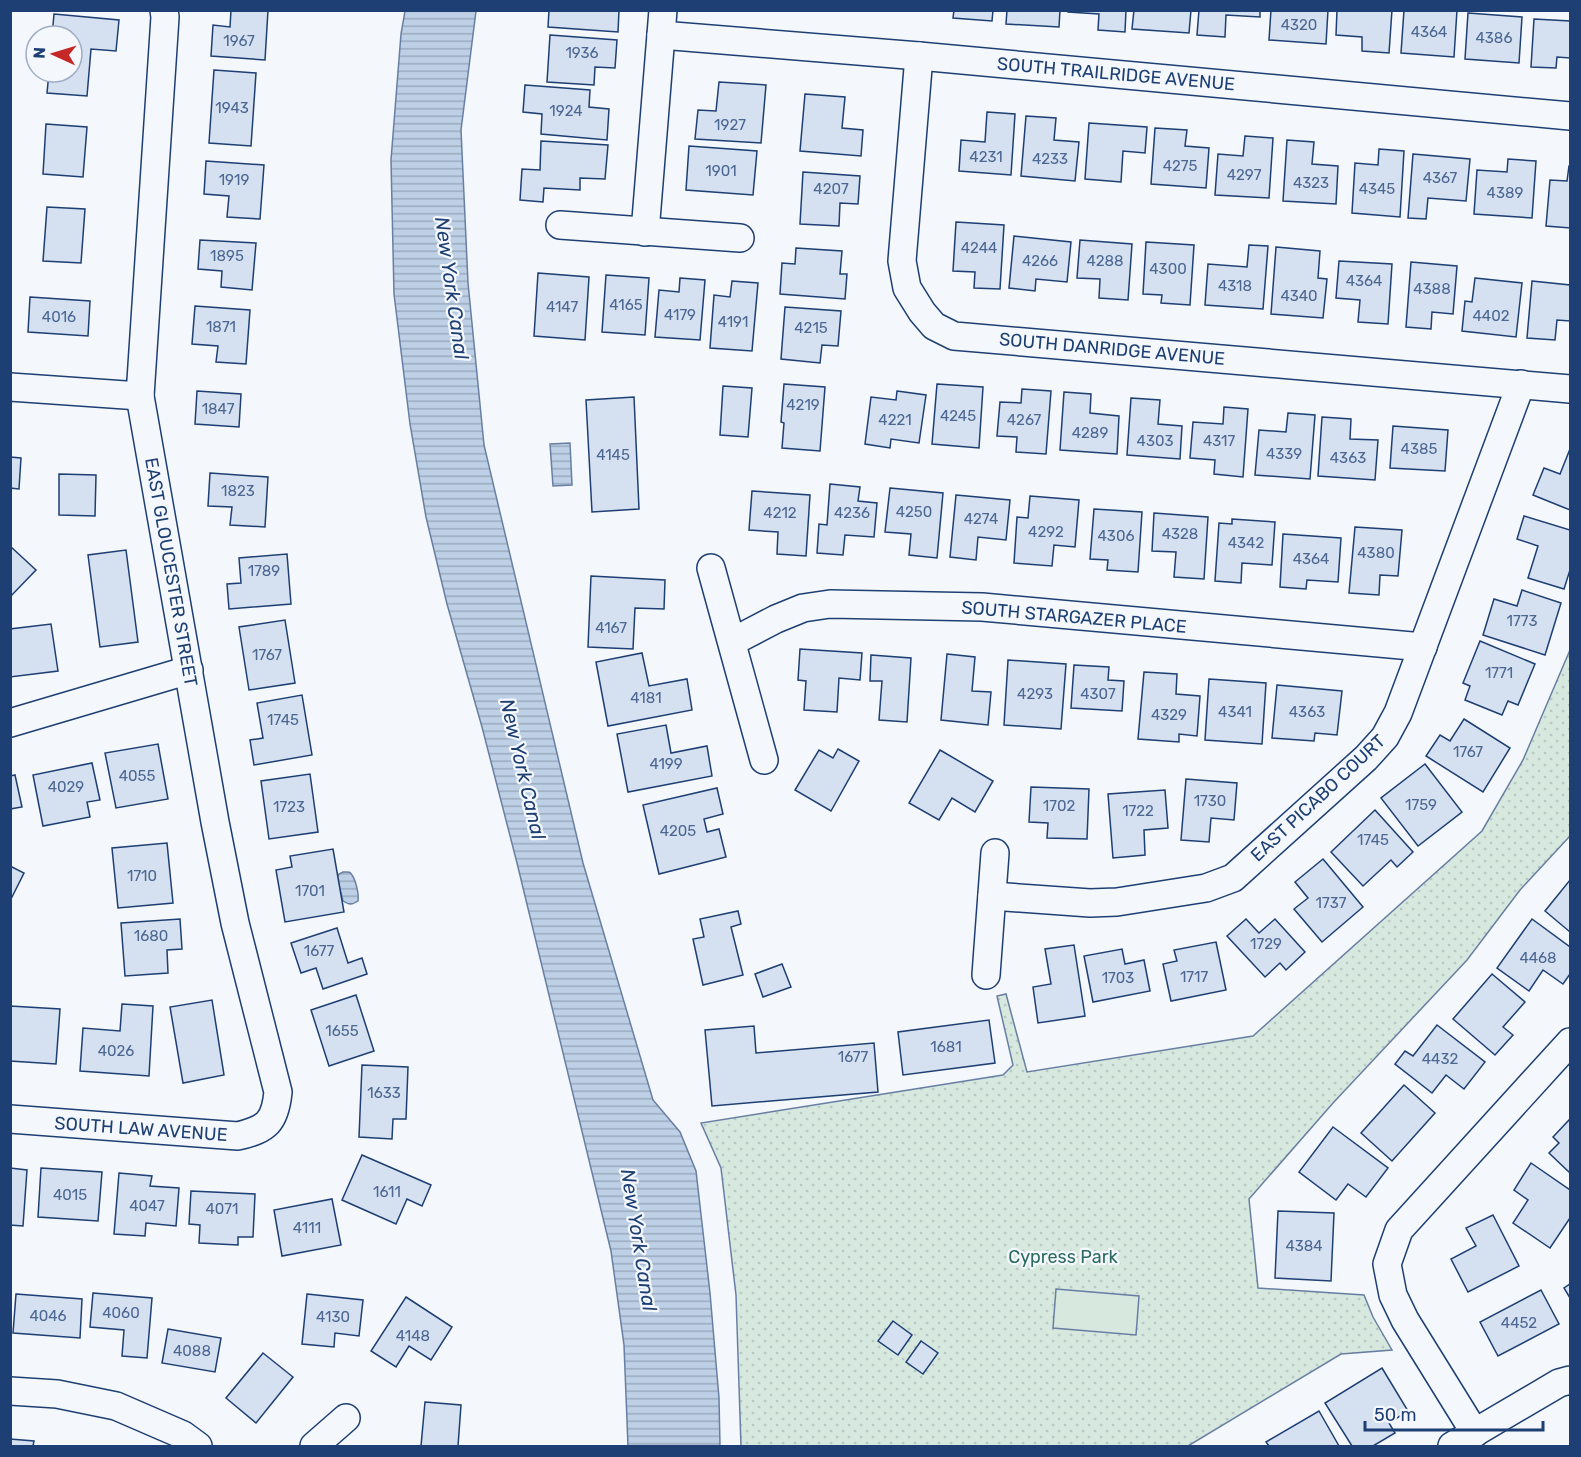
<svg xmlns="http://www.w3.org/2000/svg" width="1581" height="1457" font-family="Rubik,sans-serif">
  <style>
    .green { fill: url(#green-dots); stroke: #687fa3; stroke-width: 1.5 }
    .pitch { fill: #d7e8df; stroke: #687fa3; stroke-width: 1.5 }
    .water { fill: url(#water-rules); stroke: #687fa3; stroke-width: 1.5 }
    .building { fill: #d5e0f0; stroke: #1d3f73; stroke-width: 1.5 }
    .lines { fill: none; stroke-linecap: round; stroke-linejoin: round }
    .minor-casing { stroke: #1d3f73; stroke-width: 30 }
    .minor { stroke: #f4f7fb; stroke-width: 27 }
    .labels { text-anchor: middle; stroke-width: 4.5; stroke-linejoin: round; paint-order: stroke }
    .number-label { font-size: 15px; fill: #4b6792 }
    .street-label { font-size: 18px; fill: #1d3f73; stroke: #f4f7fb }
    .park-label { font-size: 18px; fill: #2c6c60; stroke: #f4f7fb }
    .water-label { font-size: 20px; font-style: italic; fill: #1d3f73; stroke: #f4f7fb }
  </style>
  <defs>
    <pattern id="green-dots" width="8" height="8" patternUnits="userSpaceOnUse" patternTransform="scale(1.5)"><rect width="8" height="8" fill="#d7e8df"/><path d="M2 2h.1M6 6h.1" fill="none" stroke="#b8c8c3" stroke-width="1.8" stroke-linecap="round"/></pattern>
    <pattern id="water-rules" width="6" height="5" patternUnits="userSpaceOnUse" patternTransform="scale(1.5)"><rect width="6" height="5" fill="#bed0e5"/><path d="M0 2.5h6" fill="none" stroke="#9aaabe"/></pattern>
  </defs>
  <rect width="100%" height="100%" fill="#f4f7fb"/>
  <path class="green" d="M1570,650V836L1520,890L1467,960L1333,1103L1249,1199L1258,1288L1364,1295L1373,1317L1392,1350L1341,1354L1188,1446H741L736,1295L721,1168L701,1123L1003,1075L1013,1065L997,996L1006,994L1027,1072L1253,1036L1482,831L1523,760Z"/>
  <path class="pitch" d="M1056,1289L1139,1296L1136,1335L1053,1328Z"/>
  <g class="water">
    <path d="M405,11H476L461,130L468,283L484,445L583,863L653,1100L680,1132L696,1171L710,1293L719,1398L720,1446H628L624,1345L611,1251L517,863L482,727L447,604L426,517L410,424L394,294L391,160L401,34Z"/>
    <path d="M570,443L572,485L553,486L550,444Z"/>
    <path d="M343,872C348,872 350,871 352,875C356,881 359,894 358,901C352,905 349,905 343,901L337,878L339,874Z"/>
  </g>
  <g class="building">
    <path d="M231,10H268L265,60L211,56L213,25L230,27Z"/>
    <path d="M549,10H619L618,32L548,27Z"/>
    <path d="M954,10H993L992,21L953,18Z"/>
    <path d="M1007,10H1060L1059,27L1006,24Z"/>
    <path d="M1068,10H1126L1125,32L1098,30L1099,14L1068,12Z"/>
    <path d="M1134,10H1191L1189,33L1132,29Z"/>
    <path d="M1199,10H1260V17L1226,15L1225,37L1197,35Z"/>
    <path d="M1271,10H1328L1326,44L1269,40Z"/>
    <path d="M1337,10H1392L1389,53L1362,51V37L1336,35Z"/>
    <path d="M1404,10H1457L1454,57L1401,53Z"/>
    <path d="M1468,13L1522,17L1519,63L1465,59Z"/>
    <path d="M54,14L119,20L116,51L91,49L87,96L47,93L49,72H72V36H52Z"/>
    <path d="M1534,19L1570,21V58L1557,57L1556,68L1531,67Z"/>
    <path d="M550,35L617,40L615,68L595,67L594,85L547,82Z"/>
    <path d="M214,70L256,73L251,146L209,143Z"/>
    <path d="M719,82L766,85L761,143L695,139L698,110L716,111Z"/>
    <path d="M525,85L590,90L589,107L609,109L607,140L541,134L542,114L523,112Z"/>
    <path d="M805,94L845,97L842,128L863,130L861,156L800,151Z"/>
    <path d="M987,112L1015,114L1011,175L959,171L961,140L985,142Z"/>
    <path d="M1026,116L1056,118L1054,140L1079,142L1075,181L1021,176Z"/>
    <path d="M1089,123L1147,127L1145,153L1123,151L1121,182L1085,179Z"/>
    <path d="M46,124L87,127L83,177L43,174Z"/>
    <path d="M1155,128L1187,130L1185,146L1209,148L1206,188L1151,184Z"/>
    <path d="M1245,136L1273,138L1269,198L1215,195L1218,154L1243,156Z"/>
    <path d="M1287,140L1314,142L1312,164L1338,166L1336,204L1283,201Z"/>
    <path d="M541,141L608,145L605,179L580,178V190L544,188L543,202L520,200L522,169L540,170Z"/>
    <path d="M689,146L757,151L753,195L686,190Z"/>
    <path d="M1379,149L1404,151L1400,217L1352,213L1355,163L1378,165Z"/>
    <path d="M1413,154L1470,159L1466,201L1428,198L1426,219L1408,218Z"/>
    <path d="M1508,159L1536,161L1532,218L1474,214L1477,170L1507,172Z"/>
    <path d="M206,161L264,165L260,219L227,217L229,196L204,194Z"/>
    <path d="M1569,166H1570V228L1546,226L1550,180L1567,181Z"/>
    <path d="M803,172L860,176L858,204L840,203L839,226L800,224Z"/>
    <path d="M47,207L85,209L81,263L43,261Z"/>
    <path d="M956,222L1004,225L1000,289L974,288L975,272L953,271Z"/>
    <path d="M1014,236L1071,242L1067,282L1036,279L1035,291L1009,288Z"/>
    <path d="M200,240L256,243L252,290L221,287L222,271L198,269Z"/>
    <path d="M1080,240L1132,244L1128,300L1099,298L1100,279L1077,278Z"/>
    <path d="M1146,242L1194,245L1190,305L1161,303L1162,295L1143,294Z"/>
    <path d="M1249,245L1268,246L1263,309L1205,305L1208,264L1247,267Z"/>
    <path d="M1276,247L1320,251L1318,278L1327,279L1323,318L1271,314Z"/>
    <path d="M796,248L842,251L840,274H847L845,299L780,294L782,263L795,264Z"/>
    <path d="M1339,261L1392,264L1388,324L1358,322L1360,300L1336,298Z"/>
    <path d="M1411,262L1457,266L1453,314L1432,312L1431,329L1406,327Z"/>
    <path d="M538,273L589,277L585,340L534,336Z"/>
    <path d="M606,275L649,278L645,335L602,332Z"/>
    <path d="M680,278L705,280L700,340L655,337L659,290L679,292Z"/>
    <path d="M1475,278L1522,283L1516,337L1462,331L1465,301L1472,302Z"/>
    <path d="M732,281L758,283L752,351L710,348L714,295L730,297Z"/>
    <path d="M1532,281L1570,285V321L1557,320L1555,340L1527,338Z"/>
    <path d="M30,297L90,301L88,336L28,332Z"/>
    <path d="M195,306L250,310L246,364L216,362L218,346L192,344Z"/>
    <path d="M785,307L841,311L838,346L822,345L820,363L781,359Z"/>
    <path d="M784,384L825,387L820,451L782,448L784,423L781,422Z"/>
    <path d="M937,384L983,387L979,448L932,444Z"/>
    <path d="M723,386L752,388L748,437L720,435Z"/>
    <path d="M1022,389L1051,391L1046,454L1016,452L1017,437L997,436L1000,402L1021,403Z"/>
    <path d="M197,391L241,394L239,427L195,424Z"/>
    <path d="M897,391L926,395L919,443L891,439L890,448L865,444L871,397L896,400Z"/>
    <path d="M1064,392L1091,394L1090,413L1119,416L1117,454L1060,450Z"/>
    <path d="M634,397L639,509L592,512L586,400Z"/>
    <path d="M1131,398L1160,400L1158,424L1182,426L1180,459L1127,455Z"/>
    <path d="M1224,407L1248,409L1243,477L1214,474L1215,460L1190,458L1193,422L1223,424Z"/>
    <path d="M1288,413L1315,415L1310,479L1255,475L1259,430L1286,432Z"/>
    <path d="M1322,417L1351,419L1350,439L1378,440L1375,480L1318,476Z"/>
    <path d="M1393,426L1448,430L1445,471L1390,468Z"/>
    <path d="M1570,449V510L1533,495L1544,468L1560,474Z"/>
    <path d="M10,457L21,458L19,489L10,488Z"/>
    <path d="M210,473L268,477L265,527L230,525L232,507L208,506Z"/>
    <path d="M59,474L96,475L95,516L59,515Z"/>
    <path d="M830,484L860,487L858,501L877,503L874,537L845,535L843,555L817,553L819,524L827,525Z"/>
    <path d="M890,488L943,493L937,558L909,555L911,534L885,532Z"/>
    <path d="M752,491L810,495L806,556L777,554L778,532L749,530Z"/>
    <path d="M956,495L1010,500L1006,540L978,537L976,560L950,557Z"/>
    <path d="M1030,496L1079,500L1075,547L1054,545L1052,566L1014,563L1017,517L1028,518Z"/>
    <path d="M1094,509L1142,512L1138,572L1107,570L1108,560L1090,559Z"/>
    <path d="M1154,513L1208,517L1204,579L1174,577L1176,552L1152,551Z"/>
    <path d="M1524,516L1570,530V570L1564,589L1528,578L1538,546L1517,539Z"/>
    <path d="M1232,519L1275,522L1272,565L1242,563L1241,583L1215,581L1219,523L1232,524Z"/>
    <path d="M1355,527L1402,530L1398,576L1380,575L1379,595L1349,593Z"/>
    <path d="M1283,534L1341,538L1338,582L1307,580L1306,589L1280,587Z"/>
    <path d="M10,546L36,570L10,597Z"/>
    <path d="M126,550L138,642L100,647L88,555Z"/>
    <path d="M287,554L291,604L229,609L227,584L241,583L239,558Z"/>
    <path d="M591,576L665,580L664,609L635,608L633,649L588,647Z"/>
    <path d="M1522,590L1561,603L1545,655L1483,635L1494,599L1517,606Z"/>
    <path d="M285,620L295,683L249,690L239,627Z"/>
    <path d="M51,624L58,671L10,677V629Z"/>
    <path d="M1480,641L1535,664L1518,705L1508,701L1502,715L1465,700L1470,686L1463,683Z"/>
    <path d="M800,649L862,653L860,680L839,678L837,712L804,710L806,681L798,680Z"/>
    <path d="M642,653L649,686L687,679L692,710L608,726L596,662Z"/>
    <path d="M947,654L975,657L972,691L991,692L988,725L941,720Z"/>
    <path d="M871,655L911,658L907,722L879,720L882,681H870Z"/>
    <path d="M1008,660L1066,664L1061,729L1004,725Z"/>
    <path d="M1074,665L1109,667L1108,680L1124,681L1122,711L1071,708Z"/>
    <path d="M1144,672L1177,674L1176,694L1200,696L1197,736L1179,734V742L1138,739Z"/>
    <path d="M1209,679L1266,683L1262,744L1205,740Z"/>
    <path d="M1277,685L1342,691L1337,735L1315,733L1314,741L1272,738Z"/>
    <path d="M302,695L312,755L254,765L250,740L263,738L257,703Z"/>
    <path d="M1464,719L1510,748L1483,792L1426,756L1440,735L1450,741Z"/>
    <path d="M666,725L671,753L707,746L712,776L628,792L617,734Z"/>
    <path d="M158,744L168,799L116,808L105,753Z"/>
    <path d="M838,749L859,761L831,811L795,790L819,750L833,758Z"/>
    <path d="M940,750L993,781L975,812L952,798L939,820L909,803Z"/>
    <path d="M92,763L100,800L87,802L90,817L43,826L33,775Z"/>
    <path d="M1425,764L1462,812L1418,846L1381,798Z"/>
    <path d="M310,774L318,832L269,839L261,781Z"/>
    <path d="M15,775L22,807L10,809V776Z"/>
    <path d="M1186,779L1237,783L1234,820L1211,818L1209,842L1181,840Z"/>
    <path d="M1031,787L1089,789L1087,839L1047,838L1048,823L1029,822Z"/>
    <path d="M717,788L723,814L704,819L707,832L719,829L726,857L659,874L643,805Z"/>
    <path d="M1165,790L1168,828L1144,830L1145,855L1113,858L1108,794Z"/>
    <path d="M1375,810L1413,852L1397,867L1391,860L1363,886L1331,852Z"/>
    <path d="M167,843L173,903L118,908L112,848Z"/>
    <path d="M333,849L344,912L285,922L276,870L292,867L290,856Z"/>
    <path d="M1323,859L1363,907L1322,942L1294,909L1308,898L1295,882Z"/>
    <path d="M10,866L24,873L10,901Z"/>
    <path d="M1570,880V932L1545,911Z"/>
    <path d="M738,911L741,924L731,927L743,975L703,985L693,939L704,937L700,919Z"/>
    <path d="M180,919L182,949L167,950L168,973L125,976L121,923Z"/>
    <path d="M1246,919L1259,933L1275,919L1305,952L1286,970L1280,963L1265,977L1227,936Z"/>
    <path d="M1532,919L1570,947V974L1563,984L1543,970L1529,991L1497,968Z"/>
    <path d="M337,928L348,963L362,958L367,974L323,989L316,968L301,973L291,943Z"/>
    <path d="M1216,942L1226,990L1171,1001L1163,964L1177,961L1174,950Z"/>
    <path d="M1074,945L1085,1016L1038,1023L1033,987L1051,984L1045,949Z"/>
    <path d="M1122,949L1125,964L1144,960L1150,991L1093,1002L1084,956Z"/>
    <path d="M782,964L791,987L763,997L755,974Z"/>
    <path d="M1492,974L1525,1002L1503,1027L1513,1035L1495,1055L1453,1019Z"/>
    <path d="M356,995L374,1051L329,1066L311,1010Z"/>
    <path d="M212,1000L224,1075L183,1083L170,1007Z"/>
    <path d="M122,1004L153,1006L149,1076L80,1071L83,1028L120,1031Z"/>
    <path d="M10,1006L60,1009L56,1064L10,1061Z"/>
    <path d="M989,1020L995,1063L903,1075L898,1032Z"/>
    <path d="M1437,1025L1485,1062L1464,1089L1446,1075L1432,1093L1395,1064L1405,1051L1413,1056Z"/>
    <path d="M754,1026L756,1053L874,1043L878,1092L712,1106L705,1030Z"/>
    <path d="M362,1065L408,1067L406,1119H393L392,1139L359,1137Z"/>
    <path d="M1404,1085L1435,1113L1392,1161L1361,1133Z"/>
    <path d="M1570,1119V1173L1549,1153L1559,1143L1553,1137Z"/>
    <path d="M1333,1127L1388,1168L1366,1197L1348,1184L1336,1200L1299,1172Z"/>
    <path d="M362,1155L431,1185L422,1206L407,1199L396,1224L342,1200Z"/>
    <path d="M1531,1163L1570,1190V1218L1550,1248L1513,1223L1528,1200L1514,1190Z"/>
    <path d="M10,1168L27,1170L23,1226L10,1225Z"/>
    <path d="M41,1168L102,1172L98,1221L38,1217Z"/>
    <path d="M119,1173L152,1176L150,1186L179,1188L176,1226L146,1223L145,1236L114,1234Z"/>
    <path d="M191,1191L255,1194L253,1237H238V1245L199,1243L200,1225L189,1224Z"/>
    <path d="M332,1199L341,1245L282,1256L274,1210Z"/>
    <path d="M1278,1211L1334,1213L1331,1281L1275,1278Z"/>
    <path d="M1493,1215L1519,1266L1468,1292L1451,1259L1476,1246L1466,1228Z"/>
    <path d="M1570,1284V1298L1564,1288Z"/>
    <path d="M1541,1290L1559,1324L1498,1356L1480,1322Z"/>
    <path d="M93,1293L152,1298L147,1358L122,1356L124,1330L90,1327Z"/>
    <path d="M16,1294L82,1299L80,1338L13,1333Z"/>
    <path d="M307,1294L363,1300L359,1336L335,1333L334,1347L302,1344Z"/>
    <path d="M406,1297L452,1327L431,1360L409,1346L396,1367L371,1351Z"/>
    <path d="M893,1321L912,1335L898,1355L878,1341Z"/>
    <path d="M168,1329L221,1338L215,1372L162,1363Z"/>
    <path d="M921,1341L938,1353L923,1374L906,1362Z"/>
    <path d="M263,1353L293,1377L256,1423L226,1398Z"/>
    <path d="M1382,1368L1408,1411L1389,1423L1395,1433L1373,1446H1352L1325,1403Z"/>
    <path d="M425,1402L461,1405L458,1446H421Z"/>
    <path d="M1319,1411L1339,1446H1269L1266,1442Z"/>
    <path d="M10,1439L34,1441L33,1446H10Z"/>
  </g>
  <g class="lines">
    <defs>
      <g id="minor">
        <path d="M661,35L919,56L1570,116"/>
        <path d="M919,56L902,261L907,288L922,312L934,326L954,336L1570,389"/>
        <path d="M560,225L740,238"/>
        <path d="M645,232L663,10"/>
        <path d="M10,387L140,396"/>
        <path d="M711,568L764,760"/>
        <path d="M732,642L776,619L803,608L830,604L982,607L1423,647"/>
        <path d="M10,723L189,670"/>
        <path d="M992,896L1090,903L1117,902L1206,888L1233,878L1366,758L1385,737L1398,713L1521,384"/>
        <path d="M986,975L995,853"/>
        <path d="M10,1119L238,1136C267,1129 275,1122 278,1092L235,923L215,822L140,396L165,17L164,10"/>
        <path d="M10,1391L57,1394L116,1406L183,1435L198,1446"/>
        <path d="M1475,1433L1405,1320L1393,1295L1387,1264L1399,1230L1570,1042"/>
        <path d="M314,1446L346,1418"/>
        <path d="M1452,1446L1559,1383L1570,1380"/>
      </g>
    </defs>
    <use href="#minor" class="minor-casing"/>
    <use href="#minor" class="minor"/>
  </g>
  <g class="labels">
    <g class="number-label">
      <text x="1299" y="30">4320</text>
      <text x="1429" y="37">4364</text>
      <text x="1494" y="43">4386</text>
      <text x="239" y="46">1967</text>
      <text x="582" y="58">1936</text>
      <text x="232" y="113">1943</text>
      <text x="566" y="116">1924</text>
      <text x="730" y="130">1927</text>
      <text x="986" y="162">4231</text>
      <text x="1050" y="164">4233</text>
      <text x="1180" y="171">4275</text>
      <text x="721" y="176">1901</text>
      <text x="1244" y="180">4297</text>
      <text x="1440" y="183">4367</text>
      <text x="234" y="185">1919</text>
      <text x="1311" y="188">4323</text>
      <text x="831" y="194">4207</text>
      <text x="1377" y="194">4345</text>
      <text x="1505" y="198">4389</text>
      <text x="979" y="253">4244</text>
      <text x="227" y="261">1895</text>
      <text x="1040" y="266">4266</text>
      <text x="1105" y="266">4288</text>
      <text x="1168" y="274">4300</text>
      <text x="1364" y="286">4364</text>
      <text x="1235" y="291">4318</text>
      <text x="1432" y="294">4388</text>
      <text x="1299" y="301">4340</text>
      <text x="626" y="310">4165</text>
      <text x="562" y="312">4147</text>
      <text x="680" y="320">4179</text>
      <text x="1491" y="321">4402</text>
      <text x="59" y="322">4016</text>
      <text x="733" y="327">4191</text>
      <text x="221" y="332">1871</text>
      <text x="811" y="333">4215</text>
      <text x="803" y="410">4219</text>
      <text x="218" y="414">1847</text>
      <text x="958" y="421">4245</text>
      <text x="895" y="425">4221</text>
      <text x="1024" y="425">4267</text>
      <text x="1090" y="438">4289</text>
      <text x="1155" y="446">4303</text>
      <text x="1219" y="446">4317</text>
      <text x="1419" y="454">4385</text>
      <text x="1284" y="459">4339</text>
      <text x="613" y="460">4145</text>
      <text x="1348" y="463">4363</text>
      <text x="238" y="496">1823</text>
      <text x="914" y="517">4250</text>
      <text x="780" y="518">4212</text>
      <text x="852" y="518">4236</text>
      <text x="981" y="524">4274</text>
      <text x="1046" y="537">4292</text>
      <text x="1180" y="539">4328</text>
      <text x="1116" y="541">4306</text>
      <text x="1246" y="548">4342</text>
      <text x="1376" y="558">4380</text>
      <text x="1311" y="564">4364</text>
      <text x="264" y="576">1789</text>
      <text x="1522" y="626">1773</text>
      <text x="611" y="633">4167</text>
      <text x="267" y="660">1767</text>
      <text x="1499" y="678">1771</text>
      <text x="1035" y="699">4293</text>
      <text x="1098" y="699">4307</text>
      <text x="646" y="703">4181</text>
      <text x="1235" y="717">4341</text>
      <text x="1307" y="717">4363</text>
      <text x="1169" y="720">4329</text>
      <text x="283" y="725">1745</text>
      <text x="1468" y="757">1767</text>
      <text x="666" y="769">4199</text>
      <text x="137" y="781">4055</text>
      <text x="66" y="792">4029</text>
      <text x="1210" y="806">1730</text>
      <text x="1421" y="810">1759</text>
      <text x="1059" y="811">1702</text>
      <text x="289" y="812">1723</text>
      <text x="1138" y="816">1722</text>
      <text x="678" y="836">4205</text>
      <text x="1373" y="845">1745</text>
      <text x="142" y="881">1710</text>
      <text x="310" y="896">1701</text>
      <text x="1331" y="908">1737</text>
      <text x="151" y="941">1680</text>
      <text x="1266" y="949">1729</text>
      <text x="319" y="956">1677</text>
      <text x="1538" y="963">4468</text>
      <text x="1194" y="982">1717</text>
      <text x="1118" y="983">1703</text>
      <text x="342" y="1036">1655</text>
      <text x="946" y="1052">1681</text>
      <text x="116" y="1056">4026</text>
      <text x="853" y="1062">1677</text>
      <text x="1440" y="1064">4432</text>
      <text x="384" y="1098">1633</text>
      <text x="387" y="1197">1611</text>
      <text x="70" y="1200">4015</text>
      <text x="147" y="1211">4047</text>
      <text x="222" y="1214">4071</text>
      <text x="307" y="1233">4111</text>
      <text x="1304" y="1251">4384</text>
      <text x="121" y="1318">4060</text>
      <text x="48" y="1321">4046</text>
      <text x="333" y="1322">4130</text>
      <text x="1519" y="1328">4452</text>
      <text x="413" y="1341">4148</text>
      <text x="192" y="1356">4088</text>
    </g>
    <g class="street-label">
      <text transform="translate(1116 74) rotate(5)" y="6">SOUTH TRAILRIDGE AVENUE</text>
      <text transform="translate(1112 349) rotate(5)" y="6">SOUTH DANRIDGE AVENUE</text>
      <text transform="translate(171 572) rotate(80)" y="6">EAST GLOUCESTER STREET</text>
      <text transform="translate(1074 617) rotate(5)" y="6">SOUTH STARGAZER PLACE</text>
      <text transform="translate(1318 798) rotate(-43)" y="6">EAST PICABO COURT</text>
      <text transform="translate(141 1129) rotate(4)" y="6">SOUTH LAW AVENUE</text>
    </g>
    <g class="park-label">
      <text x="1063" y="1263">Cypress Park</text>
    </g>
    <g class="water-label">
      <text transform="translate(452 288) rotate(82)" y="7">New York Canal</text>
      <text transform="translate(523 769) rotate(77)" y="7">New York Canal</text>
      <text transform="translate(639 1240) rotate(81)" y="7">New York Canal</text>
    </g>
  </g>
  <rect width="1581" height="1457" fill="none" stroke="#1d3f73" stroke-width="24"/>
  <g transform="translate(54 54) rotate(274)"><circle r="28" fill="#f4f7fb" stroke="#9eadc5" stroke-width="1.5"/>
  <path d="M0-4.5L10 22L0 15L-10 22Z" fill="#c62828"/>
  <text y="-9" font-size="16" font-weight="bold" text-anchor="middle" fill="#1d3f73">N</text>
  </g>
  <path d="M1365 1421v9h178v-9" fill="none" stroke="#1d3f73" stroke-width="3"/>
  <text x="1374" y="1421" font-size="18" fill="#1d3f73" stroke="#f4f7fb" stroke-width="4.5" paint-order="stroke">50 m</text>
</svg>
